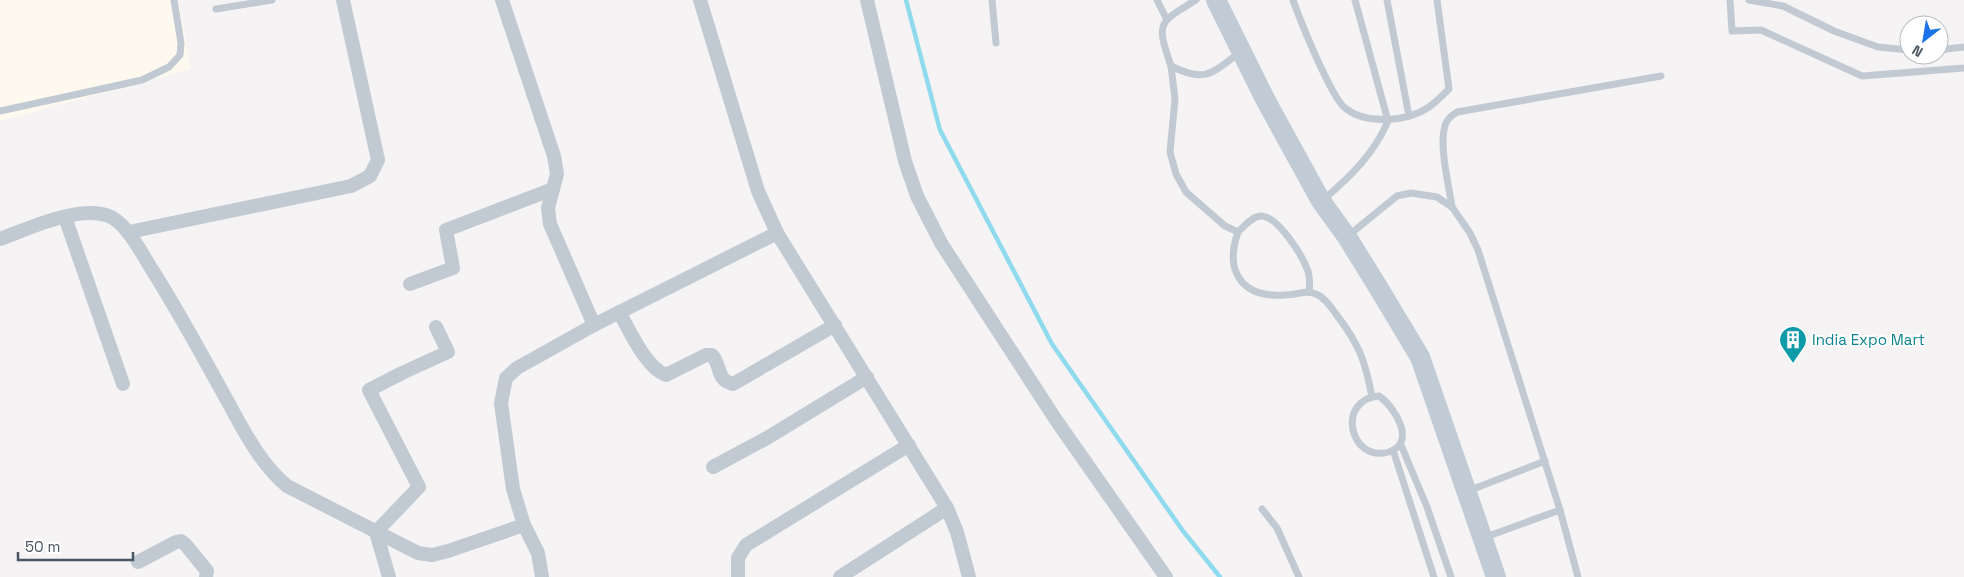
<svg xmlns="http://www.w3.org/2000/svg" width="1964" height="577" font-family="'Space Grotesk',sans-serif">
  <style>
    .commercial { fill: #fdf9ef }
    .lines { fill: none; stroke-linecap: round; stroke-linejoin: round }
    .stream { stroke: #90daee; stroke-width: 4.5 }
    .lane { stroke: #c1cad2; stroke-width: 7 }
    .street { stroke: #c1cad2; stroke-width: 14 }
    .secondary { stroke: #c1cbd6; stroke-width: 20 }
    .labels { text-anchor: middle; stroke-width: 4; stroke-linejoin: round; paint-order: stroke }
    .culture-label { font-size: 15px; fill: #0d838f; stroke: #fff; text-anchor: start }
  </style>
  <rect width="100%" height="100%" fill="#f5f3f3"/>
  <path class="commercial" d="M0,0H178L191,69L0,121Z"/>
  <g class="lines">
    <path class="stream" d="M906,0L940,130L1052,344L1183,531L1220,577"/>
    <g class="lane">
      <path d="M992,0L996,43"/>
      <path d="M1157,0L1166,18"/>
      <path d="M1196,0C1158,23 1156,22 1171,66C1205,83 1211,74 1239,53"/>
      <path d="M1293,0C1300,20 1331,97 1345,108C1366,125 1407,122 1429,107C1436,102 1443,95 1449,89L1437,0"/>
      <path d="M1387,0L1409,116"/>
      <path d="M1730,0L1732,31L1761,30L1862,76L1964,68"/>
      <path d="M1749,0L1783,6L1834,31L1878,47L1909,50"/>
      <path d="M216,9L272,0"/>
      <path d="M1939,50L1964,47"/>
      <path d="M1171,66L1175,99L1170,152L1176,174L1186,192L1225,226L1238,232C1224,272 1242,298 1285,295C1297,295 1307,289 1318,295C1326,299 1331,307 1336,314C1359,344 1365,360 1372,397"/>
      <path d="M0,111L142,80L169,67L180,55L181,43L174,0"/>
      <path d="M1323,200C1350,177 1374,154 1388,121L1355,0"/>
      <path d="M1452,207C1449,186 1440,150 1444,130C1445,121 1450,116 1457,112L1661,76"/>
      <path d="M1238,232C1244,226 1252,217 1260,216C1278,215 1303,257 1308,271C1310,278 1310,284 1309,291"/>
      <path d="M1349,235L1397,196L1411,193L1437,197L1452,207L1470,233L1478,250L1560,510L1578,577"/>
      <path d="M1379,396C1395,407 1417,443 1389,452C1349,463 1336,399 1379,396Z"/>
      <path d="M1401,445L1427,507L1451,577"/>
      <path d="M1393,450L1434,577"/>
      <path d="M1468,491L1545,461"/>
      <path d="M1262,509L1277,528L1299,577"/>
      <path d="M1483,538L1560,510"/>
    </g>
    <g class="street">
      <path d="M502,0L554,156L557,174L548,208L550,224L594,325L777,233"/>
      <path d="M700,0L758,191L777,233L947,508L957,532L969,577"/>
      <path d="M867,0L905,161L917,196L941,243L1056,420L1166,577"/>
      <path d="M65,217L123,384"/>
      <path d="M129,232L351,186L370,176L378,160L343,0"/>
      <path d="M0,239C28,229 76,206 106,215C125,220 141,252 151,268C177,309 200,351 223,393C241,425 258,462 287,486L418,553L432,555L448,551L524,525"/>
      <path d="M410,284L453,268L446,230L553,189"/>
      <path d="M619,312C630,331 646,368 666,375L706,355H712C722,367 716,380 733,384L835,325"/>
      <path d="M713,467L767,438L867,377"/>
      <path d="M138,562L176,542L181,541L185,544L207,571L206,577"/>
      <path d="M389,577L376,532L419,487L369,390L402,373L448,352L436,327"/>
      <path d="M542,577L538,553L524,525L513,489L501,403L506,378L517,368L594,325"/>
      <path d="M738,577V558L746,545L909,445"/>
      <path d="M840,577L947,508"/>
    </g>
    <path class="secondary" d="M1216,0L1265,99L1321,201L1347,237L1378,287L1420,357L1496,577"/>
  </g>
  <defs>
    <symbol id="building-pin" viewBox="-11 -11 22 30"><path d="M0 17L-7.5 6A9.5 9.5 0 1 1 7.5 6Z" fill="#0f9aa8" stroke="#fff"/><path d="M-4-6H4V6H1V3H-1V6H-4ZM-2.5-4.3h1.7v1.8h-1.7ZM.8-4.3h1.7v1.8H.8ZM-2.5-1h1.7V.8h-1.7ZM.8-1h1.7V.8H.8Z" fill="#fff"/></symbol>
  </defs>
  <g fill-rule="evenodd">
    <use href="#building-pin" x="1777" y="324" width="32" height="43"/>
  </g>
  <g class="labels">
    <g class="culture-label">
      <text x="1812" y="345">India Expo Mart</text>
    </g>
  </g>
  <g transform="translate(1924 40) rotate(211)"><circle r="24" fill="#ffffff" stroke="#b7bbc0"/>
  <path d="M0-4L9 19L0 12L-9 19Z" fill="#1a73e8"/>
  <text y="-8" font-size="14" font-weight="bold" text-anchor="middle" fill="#4a5661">N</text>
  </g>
  <path d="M18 552v8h115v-8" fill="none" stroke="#4a5661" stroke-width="2.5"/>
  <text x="25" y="552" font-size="15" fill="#4a5661" stroke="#ffffff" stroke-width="4" paint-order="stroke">50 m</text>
</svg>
